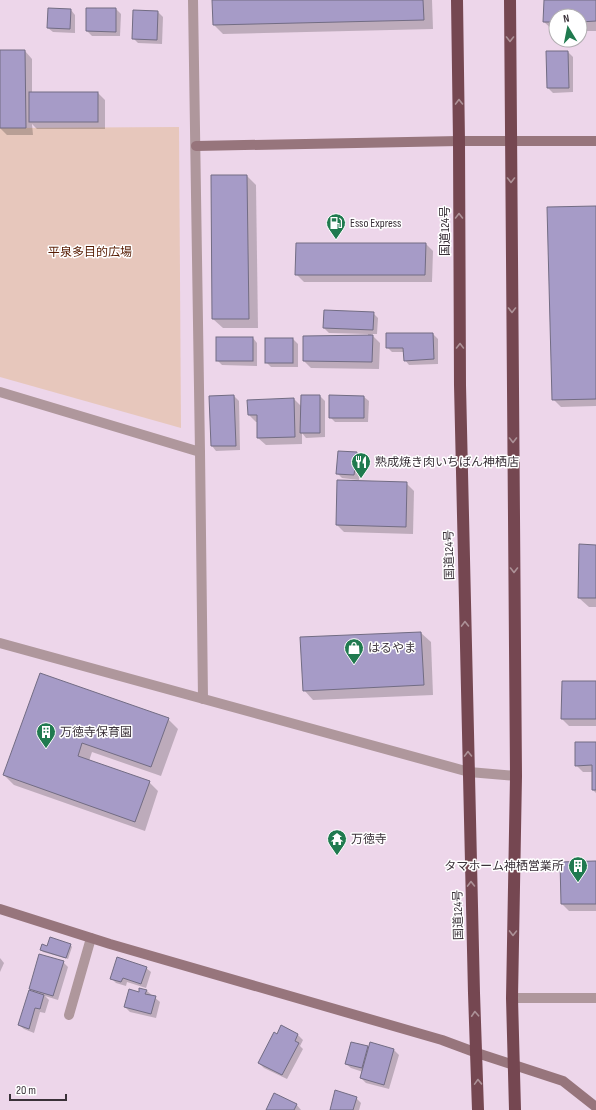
<svg xmlns="http://www.w3.org/2000/svg" width="596" height="1110" font-family="'Sofia Sans Condensed','Noto Sans JP',sans-serif">
  <style>
    .green { fill: #e7c7bc }
    .shadow { fill: #0003 }
    .building { fill: #a69bc7; stroke: #726c83 }
    .lines { fill: none; stroke-linecap: round; stroke-linejoin: round }
    .lane { stroke: #af979c; stroke-width: 10 }
    .street { stroke: #af979c; stroke-width: 10 }
    .secondary { stroke: #97757c; stroke-width: 10 }
    .highway { stroke: #754751; stroke-width: 12 }
    .oneway { stroke: #ac9197 }
    .labels { text-anchor: middle; stroke-width: 3; stroke-linejoin: round; paint-order: stroke }
    .poi-label { font-size: 12px; fill: #3a3139; stroke: #fff; text-anchor: start }
    .street-label { font-size: 12px; fill: #3a3139; stroke: #fff }
    .park-label { font-size: 12px; fill: #561b02; stroke: #fff }
  </style>
  <rect width="100%" height="100%" fill="#edd6ea"/>
  <path class="green" d="M179,127L181,428L0,377V128Z"/>
  <g class="shadow">
    <path d="M213,0H432L433,29L223,34L214,25Z"/>
    <path d="M545,0H596V31H580V16H556V31H554L544,22Z"/>
    <path d="M87,9H116L121,14L120,36H92L87,31Z"/>
    <path d="M71,10L75,15V33L53,32L48,28Z"/>
    <path d="M158,12L163,17L162,44L138,43L133,38Z"/>
    <path d="M0,51H25L32,59V93H98L105,100V129H37L32,124L33,135H7L0,128Z"/>
    <path d="M568,52L573,57V92L553,93L548,88Z"/>
    <path d="M247,176L256,185L258,328H223L213,319Z"/>
    <path d="M596,207V406L561,407L553,399Z"/>
    <path d="M426,244L433,251L432,282H304L296,274Z"/>
    <path d="M373,313L378,318L377,334H371L380,343L379,369L311,368L304,361L368,336V334L329,333L324,328Z"/>
    <path d="M433,334L438,339V364L409,365L405,360L404,352H392L387,347Z"/>
    <path d="M253,338L257,343V366L222,365L217,360Z"/>
    <path d="M293,339L298,344V367H271L266,362Z"/>
    <path d="M234,396L239,401L240,450L216,451L212,446Z"/>
    <path d="M302,396H320L325,401V437L306,438L302,433V444L266,445L258,438V422H256L249,415L248,401L294,399L302,407Z"/>
    <path d="M364,397L369,401L368,422H335L330,417Z"/>
    <path d="M356,453L361,458L359,480L342,478L337,473Z"/>
    <path d="M406,483L414,491L413,534L344,532L337,525Z"/>
    <path d="M596,546V607H589L579,598Z"/>
    <path d="M421,633L431,642L433,695L313,700L304,690L301,638Z"/>
    <path d="M40,674L168,719L178,729L161,776L92,752L89,761L149,782L158,791L145,831L14,785L4,775Z"/>
    <path d="M596,682V726H569L562,719Z"/>
    <path d="M596,743V793L593,790V772H583L576,765Z"/>
    <path d="M596,862V911H569L562,904L561,863Z"/>
    <path d="M70,944L72,947L68,959L43,952L41,950L48,947Z"/>
    <path d="M0,958L4,963L0,972Z"/>
    <path d="M63,962L68,967L58,1000L45,996L49,1000L45,1013L40,1012L34,1033L24,1029L19,1025L34,992L30,989Z"/>
    <path d="M146,968L151,972L146,988L127,982L126,986L116,983L112,979Z"/>
    <path d="M140,989L147,991L160,1002L156,1018L130,1012L125,1007L140,993Z"/>
    <path d="M282,1026L298,1035L303,1040L300,1046L303,1049L287,1079L264,1068L259,1063L277,1036Z"/>
    <path d="M352,1043L369,1047L371,1043L394,1050L399,1055L389,1089L366,1083L361,1078L363,1072L351,1068L346,1064Z"/>
    <path d="M356,1098L361,1103L359,1110H331Z"/>
    <path d="M296,1104L301,1110H267Z"/>
  </g>
  <g class="building">
    <path d="M212,0H423L424,20L213,25Z"/>
    <path d="M544,0H596V21L580,22V16H556V22H543Z"/>
    <path d="M48,8L71,9L70,29L47,28Z"/>
    <path d="M86,8H116V32L86,31Z"/>
    <path d="M133,10L158,11L157,40L132,39Z"/>
    <path d="M0,50H25L26,128H0Z"/>
    <path d="M546,51H568L569,88H547Z"/>
    <rect x="29" y="92" width="69" height="30"/>
    <path d="M211,175H247L249,319H212Z"/>
    <path d="M596,206V399L552,400L547,207Z"/>
    <path d="M296,243H426L425,275H295Z"/>
    <path d="M324,310L374,312L373,330L323,328Z"/>
    <path d="M386,333H433L434,359L404,361L403,348H386Z"/>
    <path d="M373,335L372,362L303,361V336Z"/>
    <rect x="216" y="337" width="37" height="24"/>
    <rect x="265" y="338" width="28" height="25"/>
    <path d="M234,395L236,446H211L209,396Z"/>
    <path d="M301,395H320V433H300Z"/>
    <path d="M329,395L364,396V418H329Z"/>
    <path d="M294,398L295,437L257,438V415H248L247,400Z"/>
    <path d="M338,451L357,452L354,475L336,474Z"/>
    <path d="M337,480L407,482L406,527L336,525Z"/>
    <path d="M579,544L596,545V598H578Z"/>
    <path d="M421,632L424,685L303,691L300,637Z"/>
    <path d="M40,673L169,718L151,767L82,743L78,756L150,781L135,822L3,775Z"/>
    <path d="M562,681H596V719H561Z"/>
    <path d="M575,742H596V790H592V765L575,766Z"/>
    <path d="M596,861V904H561L560,862Z"/>
    <path d="M50,937L71,944L66,958L40,950L42,944L47,946Z"/>
    <path d="M39,954L64,961L53,996L29,989Z"/>
    <path d="M117,957L147,967L141,984L123,978L121,982L110,979Z"/>
    <path d="M139,988L147,990L145,994L156,996L151,1014L124,1007L129,989L139,992Z"/>
    <path d="M29,990L44,995L40,1009L35,1008L29,1029L18,1025Z"/>
    <path d="M281,1025L298,1034L295,1041L299,1043L282,1075L258,1063L274,1032L277,1034Z"/>
    <path d="M351,1042L368,1046L362,1068L345,1064Z"/>
    <path d="M370,1042L394,1049L384,1085L360,1078Z"/>
    <path d="M335,1090L357,1097L353,1110H330Z"/>
    <path d="M274,1093L297,1104L294,1110H266Z"/>
  </g>
  <g class="lines">
    <path class="lane" d="M69,1015L91,938"/>
    <g class="street">
      <path d="M193,0L200,452L203,699"/>
      <path d="M0,392L200,452"/>
      <path d="M0,643L469,772L516,776"/>
      <path d="M512,998H596"/>
    </g>
    <g class="secondary">
      <path d="M196,146L459,141H596"/>
      <path d="M0,909L110,944L442,1040L477,1053L563,1081L596,1107"/>
    </g>
    <g class="highway">
      <path d="M457,0L459,141L460,385L474,993L478,1110"/>
      <path d="M510,0L516,776L512,998L515,1110"/>
    </g>
  </g>
  <defs><path id="oneway-chevron" d="M-2-3.5L2.5 0L-2 3.5" fill="none" stroke-width="1.6" stroke-linecap="round" stroke-linejoin="round"/></defs>
  <g class="oneway">
    <use href="#oneway-chevron" transform="translate(510 39) rotate(90)"/>
    <use href="#oneway-chevron" transform="translate(459 102) rotate(-91)"/>
    <use href="#oneway-chevron" transform="translate(511 180) rotate(90)"/>
    <use href="#oneway-chevron" transform="translate(459 216) rotate(-90)"/>
    <use href="#oneway-chevron" transform="translate(512 310) rotate(90)"/>
    <use href="#oneway-chevron" transform="translate(460 346) rotate(-90)"/>
    <use href="#oneway-chevron" transform="translate(513 440) rotate(90)"/>
    <use href="#oneway-chevron" transform="translate(514 570) rotate(90)"/>
    <use href="#oneway-chevron" transform="translate(465 624) rotate(-91)"/>
    <use href="#oneway-chevron" transform="translate(468 754) rotate(-91)"/>
    <use href="#oneway-chevron" transform="translate(471 884) rotate(-91)"/>
    <use href="#oneway-chevron" transform="translate(513 933) rotate(91)"/>
    <use href="#oneway-chevron" transform="translate(475 1014) rotate(-93)"/>
    <use href="#oneway-chevron" transform="translate(478 1082) rotate(-92)"/>
  </g>
  <defs>
    <symbol id="fuel-pin" viewBox="-11 -11 22 30"><path d="M0 17L-7.5 6A9.5 9.5 0 1 1 7.5 6Z" fill="#207a4f" stroke="#fff"/><path d="M-5.5-6h7V0h2V4h1.3V-2.5L3-4.5l.8-.8L6-3V5H2.5V1h-1V6h-7ZM-4.2-4.7v3.2H.2V-4.7Z" fill="#fff"/></symbol>
    <symbol id="restaurant-pin" viewBox="-11 -11 22 30"><path d="M0 17L-7.5 6A9.5 9.5 0 1 1 7.5 6Z" fill="#207a4f" stroke="#fff"/><path d="M-5-6h1v4h1v-4h1v4h1v-4h1v5L-1.5 .5V6h-2V.5L-5-1ZM5-6V6H3V1.5H1.5Q1.5-4 5-6Z" fill="#fff"/></symbol>
    <symbol id="shop-pin" viewBox="-11 -11 22 30"><path d="M0 17L-7.5 6A9.5 9.5 0 1 1 7.5 6Z" fill="#207a4f" stroke="#fff"/><path d="M-5-2.5h2.3a2.7 3.5 0 0 1 5.4 0H5L5.5 6h-11ZM-1.5-2.5h3a1.5 2.3 0 0 0-3 0Z" fill="#fff"/></symbol>
    <symbol id="building-pin" viewBox="-11 -11 22 30"><path d="M0 17L-7.5 6A9.5 9.5 0 1 1 7.5 6Z" fill="#207a4f" stroke="#fff"/><path d="M-4-6H4V6H1V3H-1V6H-4ZM-2.5-4.3h1.7v1.8h-1.7ZM.8-4.3h1.7v1.8H.8ZM-2.5-1h1.7V.8h-1.7ZM.8-1h1.7V.8H.8Z" fill="#fff"/></symbol>
    <symbol id="temple-pin" viewBox="-11 -11 22 30"><path d="M0 17L-7.5 6A9.5 9.5 0 1 1 7.5 6Z" fill="#207a4f" stroke="#fff"/><path d="M0-6L5-2H3V0L6.5 2.5H4V6H1.5V3h-3V6H-4V2.5H-6.5L-3 0V-2H-5Z" fill="#fff"/></symbol>
  </defs>
  <g fill-rule="evenodd">
    <use href="#fuel-pin" x="325" y="212" width="22" height="30"/>
    <use href="#restaurant-pin" x="350" y="451" width="22" height="30"/>
    <use href="#shop-pin" x="343" y="637" width="22" height="30"/>
    <use href="#building-pin" x="35" y="721" width="22" height="30"/>
    <use href="#temple-pin" x="326" y="828" width="22" height="30"/>
    <use href="#building-pin" x="567" y="855" width="22" height="30"/>
  </g>
  <g class="labels">
    <g class="poi-label">
      <text x="350" y="227">Esso Express</text>
      <text x="375" y="466">熟成焼き肉いちばん神栖店</text>
      <text x="368" y="652">はるやま</text>
      <text x="60" y="736">万徳寺保育園</text>
      <text x="351" y="843">万徳寺</text>
      <text x="564" y="870" text-anchor="end">タマホーム神栖営業所</text>
    </g>
    <g class="street-label">
      <text transform="translate(445 231) rotate(-90)" y="4">国道124号</text>
      <text transform="translate(449 555) rotate(-91)" y="4">国道124号</text>
      <text transform="translate(458 915) rotate(-91)" y="4">国道124号</text>
    </g>
    <g class="park-label">
      <text x="90" y="256">平泉多目的広場</text>
    </g>
  </g>
  <g transform="translate(568 28) rotate(350)"><circle r="19" fill="#ffffff" stroke="#b0adb0"/>
  <path d="M0-3L7 15L0 10L-7 15Z" fill="#207a4f"/>
  <text y="-6" font-size="11" font-weight="bold" text-anchor="middle" fill="#3a3139">N</text>
  </g>
  <path d="M10 1094v6h56v-6" fill="none" stroke="#3a3139" stroke-width="2"/>
  <text x="16" y="1094" font-size="12" fill="#3a3139" stroke="#ffffff" stroke-width="3" paint-order="stroke">20 m</text>
</svg>
